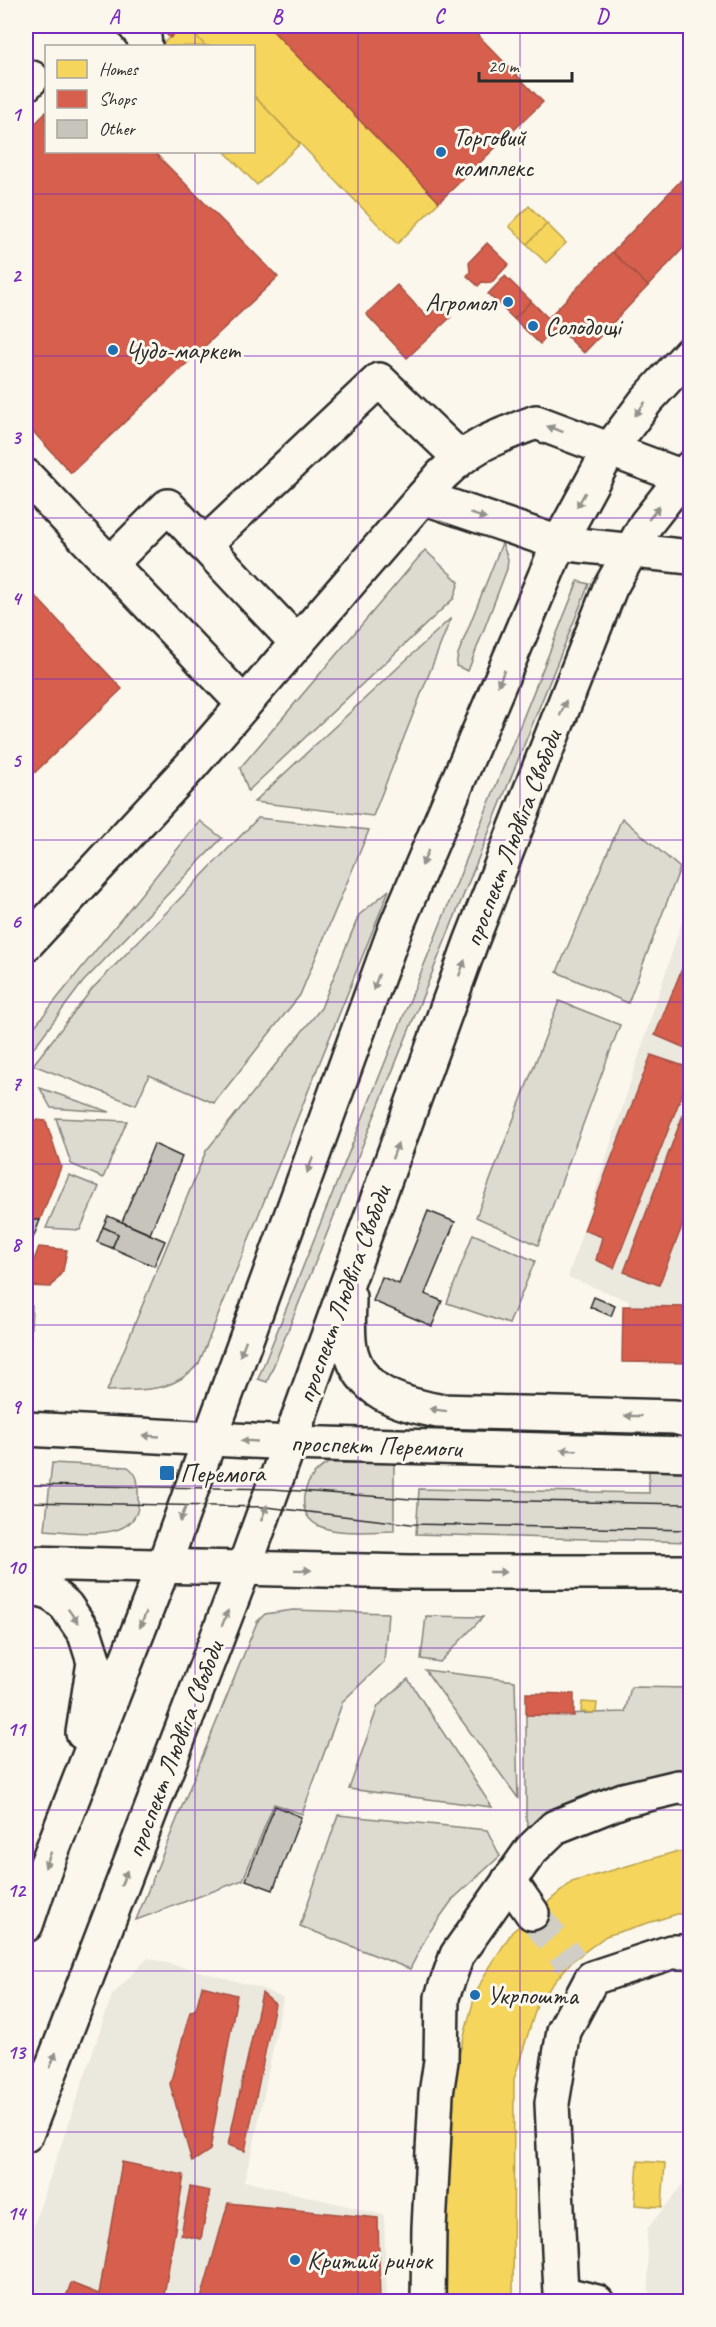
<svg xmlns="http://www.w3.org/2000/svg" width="716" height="2327" font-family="Caveat,sans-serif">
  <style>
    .built { fill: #ebe8de }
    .green { fill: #dddad0; stroke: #84827e; stroke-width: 1.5 }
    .homes { fill: #f6d55c; stroke: #b9a24d; stroke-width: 1.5 }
    .shops { fill: #d6604d; stroke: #a35043; stroke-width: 1.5 }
    .building { fill: #c7c4bc; stroke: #2b2b2b; stroke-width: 1.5 }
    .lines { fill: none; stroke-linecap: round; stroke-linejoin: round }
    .minor-tunnel { stroke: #d1cec5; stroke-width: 33; stroke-dasharray: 33 16; stroke-linecap: butt }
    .minor-casing { stroke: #2b2b2b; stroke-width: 38 }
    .major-casing { stroke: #2b2b2b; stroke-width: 38 }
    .minor { stroke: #fbf7ec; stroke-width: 33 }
    .major { stroke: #fbf7ec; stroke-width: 33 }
    .tram { stroke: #2b2b2b; stroke-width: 1.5 }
    .oneway { fill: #93918c }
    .grid { fill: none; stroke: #7b2cbf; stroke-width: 1.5; stroke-opacity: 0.55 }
    .poi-dot { fill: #1f6fb2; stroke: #fbf7ec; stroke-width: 2 }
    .labels { text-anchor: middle; stroke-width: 6; stroke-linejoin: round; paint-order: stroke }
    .poi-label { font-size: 26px; fill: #2b2b2b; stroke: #fbf7ec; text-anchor: start }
    .street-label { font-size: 26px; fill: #2b2b2b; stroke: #fbf7ec }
    .neatline { fill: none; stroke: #7b2cbf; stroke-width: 2 }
    .grid-label { font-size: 20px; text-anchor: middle; font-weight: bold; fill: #7b2cbf }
  </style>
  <rect width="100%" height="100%" fill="#fbf7ec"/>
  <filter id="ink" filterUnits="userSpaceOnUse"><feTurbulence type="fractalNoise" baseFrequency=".0167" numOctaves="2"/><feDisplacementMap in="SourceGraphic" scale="12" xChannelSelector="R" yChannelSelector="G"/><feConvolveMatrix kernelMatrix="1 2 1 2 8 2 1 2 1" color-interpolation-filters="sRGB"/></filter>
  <g filter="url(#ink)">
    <g class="built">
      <path d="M690,896V1360L626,1358L629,1301L568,1277Z"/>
      <path d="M148,1958L258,1987L283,1998L254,2144L244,2181L384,2215L387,2301L26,2302V2248L112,1995Z"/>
      <path d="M690,2175V2301H649L647,2229Z"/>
    </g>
    <g class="green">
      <path d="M502,543L508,559L507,569L468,671L456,666L458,654Z"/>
      <path d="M425,550L459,582L454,598L248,791L240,768Z"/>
      <path d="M578,581L589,584L267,1382L258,1379Z"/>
      <path d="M451,618L373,816L254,802Z"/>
      <path d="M258,818L369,830L300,995L214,1103L149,1075L136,1105L33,1065L92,989Z"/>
      <path d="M622,818L680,868L628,1003L557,972Z"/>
      <path d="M200,821L222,838L83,982L29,1054L26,1053V1037Z"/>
      <path d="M389,890L199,1363C174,1393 143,1390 107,1391L206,1151L321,1008L359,915Z"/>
      <path d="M559,1001L620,1025L538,1245L476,1217Z"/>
      <path d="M40,1088L110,1112L51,1108Z"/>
      <path d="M56,1118L127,1121L103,1178L71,1164Z"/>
      <path d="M69,1175L99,1187L80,1230L46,1228Z"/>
      <path d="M473,1234L535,1261L509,1324L447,1303Z"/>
      <path d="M26,1305L32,1306L29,1374L26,1373Z"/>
      <path d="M52,1463L128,1467C139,1475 138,1483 138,1496C138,1502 139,1509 136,1514C124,1542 70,1531 45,1530Z"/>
      <path d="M328,1463H394V1531C365,1531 298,1542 304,1496C307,1480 315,1471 328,1463Z"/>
      <path d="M649,1471L690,1472V1542L416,1534L419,1489L649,1493Z"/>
      <path d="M293,1610L388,1613L384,1662L343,1701L302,1814L274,1804L243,1880L136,1920L257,1622L265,1614Z"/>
      <path d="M426,1616L483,1617L440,1662L421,1659Z"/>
      <path d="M425,1670L515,1681L518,1798Z"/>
      <path d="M408,1679L492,1807L349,1789L378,1706Z"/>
      <path d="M631,1687L690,1688V1781C674,1781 656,1779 639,1782C598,1787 561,1807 529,1832L526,1818V1715L625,1712Z"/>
      <path d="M338,1815L487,1830L500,1856L453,1899L428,1934L410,1969L300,1926Z"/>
    </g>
    <g class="homes">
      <path d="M182,26H186L206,46H160Z"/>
      <path d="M186,26H268L439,202L397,244L254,96V46H206Z"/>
      <path d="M254,96L300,144L257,185L225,152H254Z"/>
      <path d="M529,206L547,224L527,244L509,226Z"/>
      <path d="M547,224L566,243L546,263L527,244Z"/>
      <path d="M582,1702L597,1703L596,1713L581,1712Z"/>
      <path d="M675,1852H690V1914H677L606,1936L571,1962L538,2002L514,2079L513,2302H443L454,2074L475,1995L484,1976L512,1932L572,1882Z"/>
      <path d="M638,2161L665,2163L662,2207L635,2205Z"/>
    </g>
    <g class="shops">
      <path d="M158,26H182L170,38Z"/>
      <path d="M268,26H469L543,102L439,202Z"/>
      <path d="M46,112V152H154L278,277L71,473L26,424V133Z"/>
      <path d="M685,176L690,181V241L648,286L612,252Z"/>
      <path d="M487,243L509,264L491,283L482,282L478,286L467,276L470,272L469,262Z"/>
      <path d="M612,252L648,286L584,353L548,318Z"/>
      <path d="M505,276L531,301L514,319L488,294Z"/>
      <path d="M397,285L427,317L440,305L451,317L407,358L366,314Z"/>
      <path d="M531,301L557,327L540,344L514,319Z"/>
      <path d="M26,586L122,689L26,781Z"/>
      <path d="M690,949V1050L655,1035Z"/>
      <path d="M651,1055L690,1068V1074L614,1268L596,1260L602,1237L584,1230Z"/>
      <path d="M690,1096V1206L659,1285L624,1272Z"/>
      <path d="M26,1119L46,1121L61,1167L40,1220H26Z"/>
      <path d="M39,1247L67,1250L63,1271L51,1287L26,1286V1280Z"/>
      <path d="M623,1306L690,1307V1363L622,1362Z"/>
      <path d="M526,1693L574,1694V1716L526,1715Z"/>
      <path d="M202,1986L237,1995L210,2150L192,2162L170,2084L190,2012L196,2009Z"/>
      <path d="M262,1993L275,2004L245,2151L228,2145Z"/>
      <path d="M122,2162L184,2175L163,2302H64L71,2283L99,2294Z"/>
      <path d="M190,2187L210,2191L201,2239L181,2235Z"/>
      <path d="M228,2203L378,2218L380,2302H200Z"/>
    </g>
    <g class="building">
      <path d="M154,1144L182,1157L150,1234L122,1222Z"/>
      <path d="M428,1211L455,1222L425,1294L442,1301L432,1326L373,1301L382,1277L399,1284Z"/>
      <path d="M108,1216L165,1241L154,1266L112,1248L118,1234L103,1227Z"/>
      <path d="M26,1220H40L30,1246H26Z"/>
      <path d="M103,1227L118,1234L112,1248L97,1242Z"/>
      <path d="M594,1297L615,1306L611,1316L590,1307Z"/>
      <path d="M275,1806L301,1817L273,1890L246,1880Z"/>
    </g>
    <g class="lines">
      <path class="minor-tunnel" d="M532,1913L571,1962"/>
      <defs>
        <g id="minor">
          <path d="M135,26L144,37L145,46"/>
          <path d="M26,84L32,78"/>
          <path d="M26,476L244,704"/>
          <path d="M423,497L559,543L690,557"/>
          <path d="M204,545L379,380L460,458"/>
          <path d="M111,563L168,506L297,643"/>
          <path d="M26,944L190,767L442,475C475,443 494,438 536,422L683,477L690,483"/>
          <path d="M509,1880L532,1913"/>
          <path d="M428,2302L429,2228L436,2094L441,2061L442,1997L457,1955L531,1850L555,1827L623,1800L678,1787L690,1788"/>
          <path d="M597,2302L561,2293L552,2103L564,2031L592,1978L671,1952H690"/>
        </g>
        <g id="major">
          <path d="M349,1297C349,1313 347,1332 350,1348C360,1393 398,1403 438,1411L675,1417L690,1421"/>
          <path d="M26,1429L289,1443L690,1454"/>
          <path d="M26,1563L410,1572H690"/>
          <path d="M26,1586L50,1592L66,1606L85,1634L94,1662L83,1733"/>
          <path d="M26,1925L46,1866L164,1565L396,927L559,543L610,449L646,401L690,353"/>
          <path d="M26,2135L244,1568L471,942L610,588L646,524L690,468"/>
        </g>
      </defs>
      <use href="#minor" class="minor-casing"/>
      <use href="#major" class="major-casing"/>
      <use href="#minor" class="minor"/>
      <use href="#major" class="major"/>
      <g class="tram">
        <path d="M26,1485L272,1489L411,1499L690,1504"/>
        <path d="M26,1502L266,1507L411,1524L690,1530"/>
      </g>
    </g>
    <defs><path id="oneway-solid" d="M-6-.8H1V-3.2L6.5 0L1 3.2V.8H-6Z" transform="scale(1.5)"/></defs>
    <g class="oneway">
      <use href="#oneway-solid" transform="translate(640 409) rotate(127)"/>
      <use href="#oneway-solid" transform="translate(555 429) rotate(-160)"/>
      <use href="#oneway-solid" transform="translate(581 500) rotate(119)"/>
      <use href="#oneway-solid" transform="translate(654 513) rotate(-51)"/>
      <use href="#oneway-solid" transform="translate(478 516) rotate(19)"/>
      <use href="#oneway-solid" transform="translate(501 678) rotate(113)"/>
      <use href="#oneway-solid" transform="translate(563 708) rotate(-69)"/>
      <use href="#oneway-solid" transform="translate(425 858) rotate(113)"/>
      <use href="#oneway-solid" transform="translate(462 968) rotate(-70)"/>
      <use href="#oneway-solid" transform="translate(376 982) rotate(110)"/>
      <use href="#oneway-solid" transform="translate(395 1151) rotate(-70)"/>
      <use href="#oneway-solid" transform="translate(310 1165) rotate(110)"/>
      <use href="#oneway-solid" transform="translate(243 1348) rotate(110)"/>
      <use href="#oneway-solid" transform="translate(438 1410) rotate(-173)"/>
      <use href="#oneway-solid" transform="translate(633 1416) rotate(-179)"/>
      <use href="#oneway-solid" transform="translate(151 1436) rotate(-177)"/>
      <use href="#oneway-solid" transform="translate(249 1441) rotate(-177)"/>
      <use href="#oneway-solid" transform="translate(569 1450) rotate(-178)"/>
      <use href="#oneway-solid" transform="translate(264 1513) rotate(-70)"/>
      <use href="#oneway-solid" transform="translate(183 1514) rotate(110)"/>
      <use href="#oneway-solid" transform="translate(303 1570) rotate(1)"/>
      <use href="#oneway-solid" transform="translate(498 1572)"/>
      <use href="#oneway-solid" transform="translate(73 1616) rotate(55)"/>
      <use href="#oneway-solid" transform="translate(225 1618) rotate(-69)"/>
      <use href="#oneway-solid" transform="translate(143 1620) rotate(112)"/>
      <use href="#oneway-solid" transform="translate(48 1860) rotate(111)"/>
      <use href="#oneway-solid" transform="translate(124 1878) rotate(-69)"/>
      <use href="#oneway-solid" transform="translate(53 2060) rotate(-69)"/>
    </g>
  </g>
  <path class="grid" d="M195,26V46M358,26V2302M520,26V2302M195,152V2302M26,194H690M26,356H690M26,518H690M26,679H690M26,840H690M26,1002H690M26,1164H690M26,1325H690M26,1486H690M26,1648H690M26,1810H690M26,1971H690M26,2132H690"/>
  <g class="poi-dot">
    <circle cx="441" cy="152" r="6"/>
    <circle cx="508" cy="302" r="6"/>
    <circle cx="533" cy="326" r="6"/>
    <circle cx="113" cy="350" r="6"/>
    <rect x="159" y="1465" width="16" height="16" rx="3"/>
    <circle cx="475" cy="1995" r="6"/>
    <circle cx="295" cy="2260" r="6"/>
  </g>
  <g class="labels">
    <g class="poi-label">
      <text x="453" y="146">Торговий<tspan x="453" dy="30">комплекс</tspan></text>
      <text x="496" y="311" text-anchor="end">Агромол</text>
      <text x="545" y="335">Солодощі</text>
      <text x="125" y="359">Чудо-маркет</text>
      <text x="180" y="1482">Перемога</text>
      <text x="487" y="2004">Укрпошта</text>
      <text x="307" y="2269">Критий ринок</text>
    </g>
    <g class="street-label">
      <text transform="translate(512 838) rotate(-69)" y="9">проспект Людвіга Свободи</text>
      <text transform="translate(343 1294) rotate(-70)" y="9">проспект Людвіга Свободи</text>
      <text transform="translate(376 1445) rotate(2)" y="9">проспект Перемоги</text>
      <text transform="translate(174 1749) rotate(-69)" y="9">проспект Людвіга Свободи</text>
    </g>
  </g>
  <rect width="716" height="2327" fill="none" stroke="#fbf7ec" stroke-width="66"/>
  <rect x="45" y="45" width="210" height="108" fill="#fbf7ec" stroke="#a8a59f" stroke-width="1.5"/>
  <rect x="57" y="60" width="30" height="18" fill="#f6d55c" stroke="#a8a59f" stroke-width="1.5"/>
  <text x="99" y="75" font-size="18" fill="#2b2b2b">Homes</text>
  <rect x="57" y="90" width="30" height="18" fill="#d6604d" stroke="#a8a59f" stroke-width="1.5"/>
  <text x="99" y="105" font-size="18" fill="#2b2b2b">Shops</text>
  <rect x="57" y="120" width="30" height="18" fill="#c7c4bc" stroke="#a8a59f" stroke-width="1.5"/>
  <text x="99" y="135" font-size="18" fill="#2b2b2b">Other</text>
  <path d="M479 72v9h93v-9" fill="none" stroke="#2b2b2b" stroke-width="3"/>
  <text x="488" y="72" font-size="18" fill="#2b2b2b" stroke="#fbf7ec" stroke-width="4.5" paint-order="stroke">20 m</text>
  <rect x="33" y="33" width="650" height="2261" class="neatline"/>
  <g class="grid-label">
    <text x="114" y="23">A</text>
    <text x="277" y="23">B</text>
    <text x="439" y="23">C</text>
    <text x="602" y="23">D</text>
    <text x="16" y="121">1</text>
    <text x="16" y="282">2</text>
    <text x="16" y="444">3</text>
    <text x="16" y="605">4</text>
    <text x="16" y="767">5</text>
    <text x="16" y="928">6</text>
    <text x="16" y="1090">7</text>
    <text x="16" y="1251">8</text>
    <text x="16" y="1413">9</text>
    <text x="16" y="1574">10</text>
    <text x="16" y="1736">11</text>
    <text x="16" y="1897">12</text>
    <text x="16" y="2059">13</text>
    <text x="16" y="2220">14</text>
  </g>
</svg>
